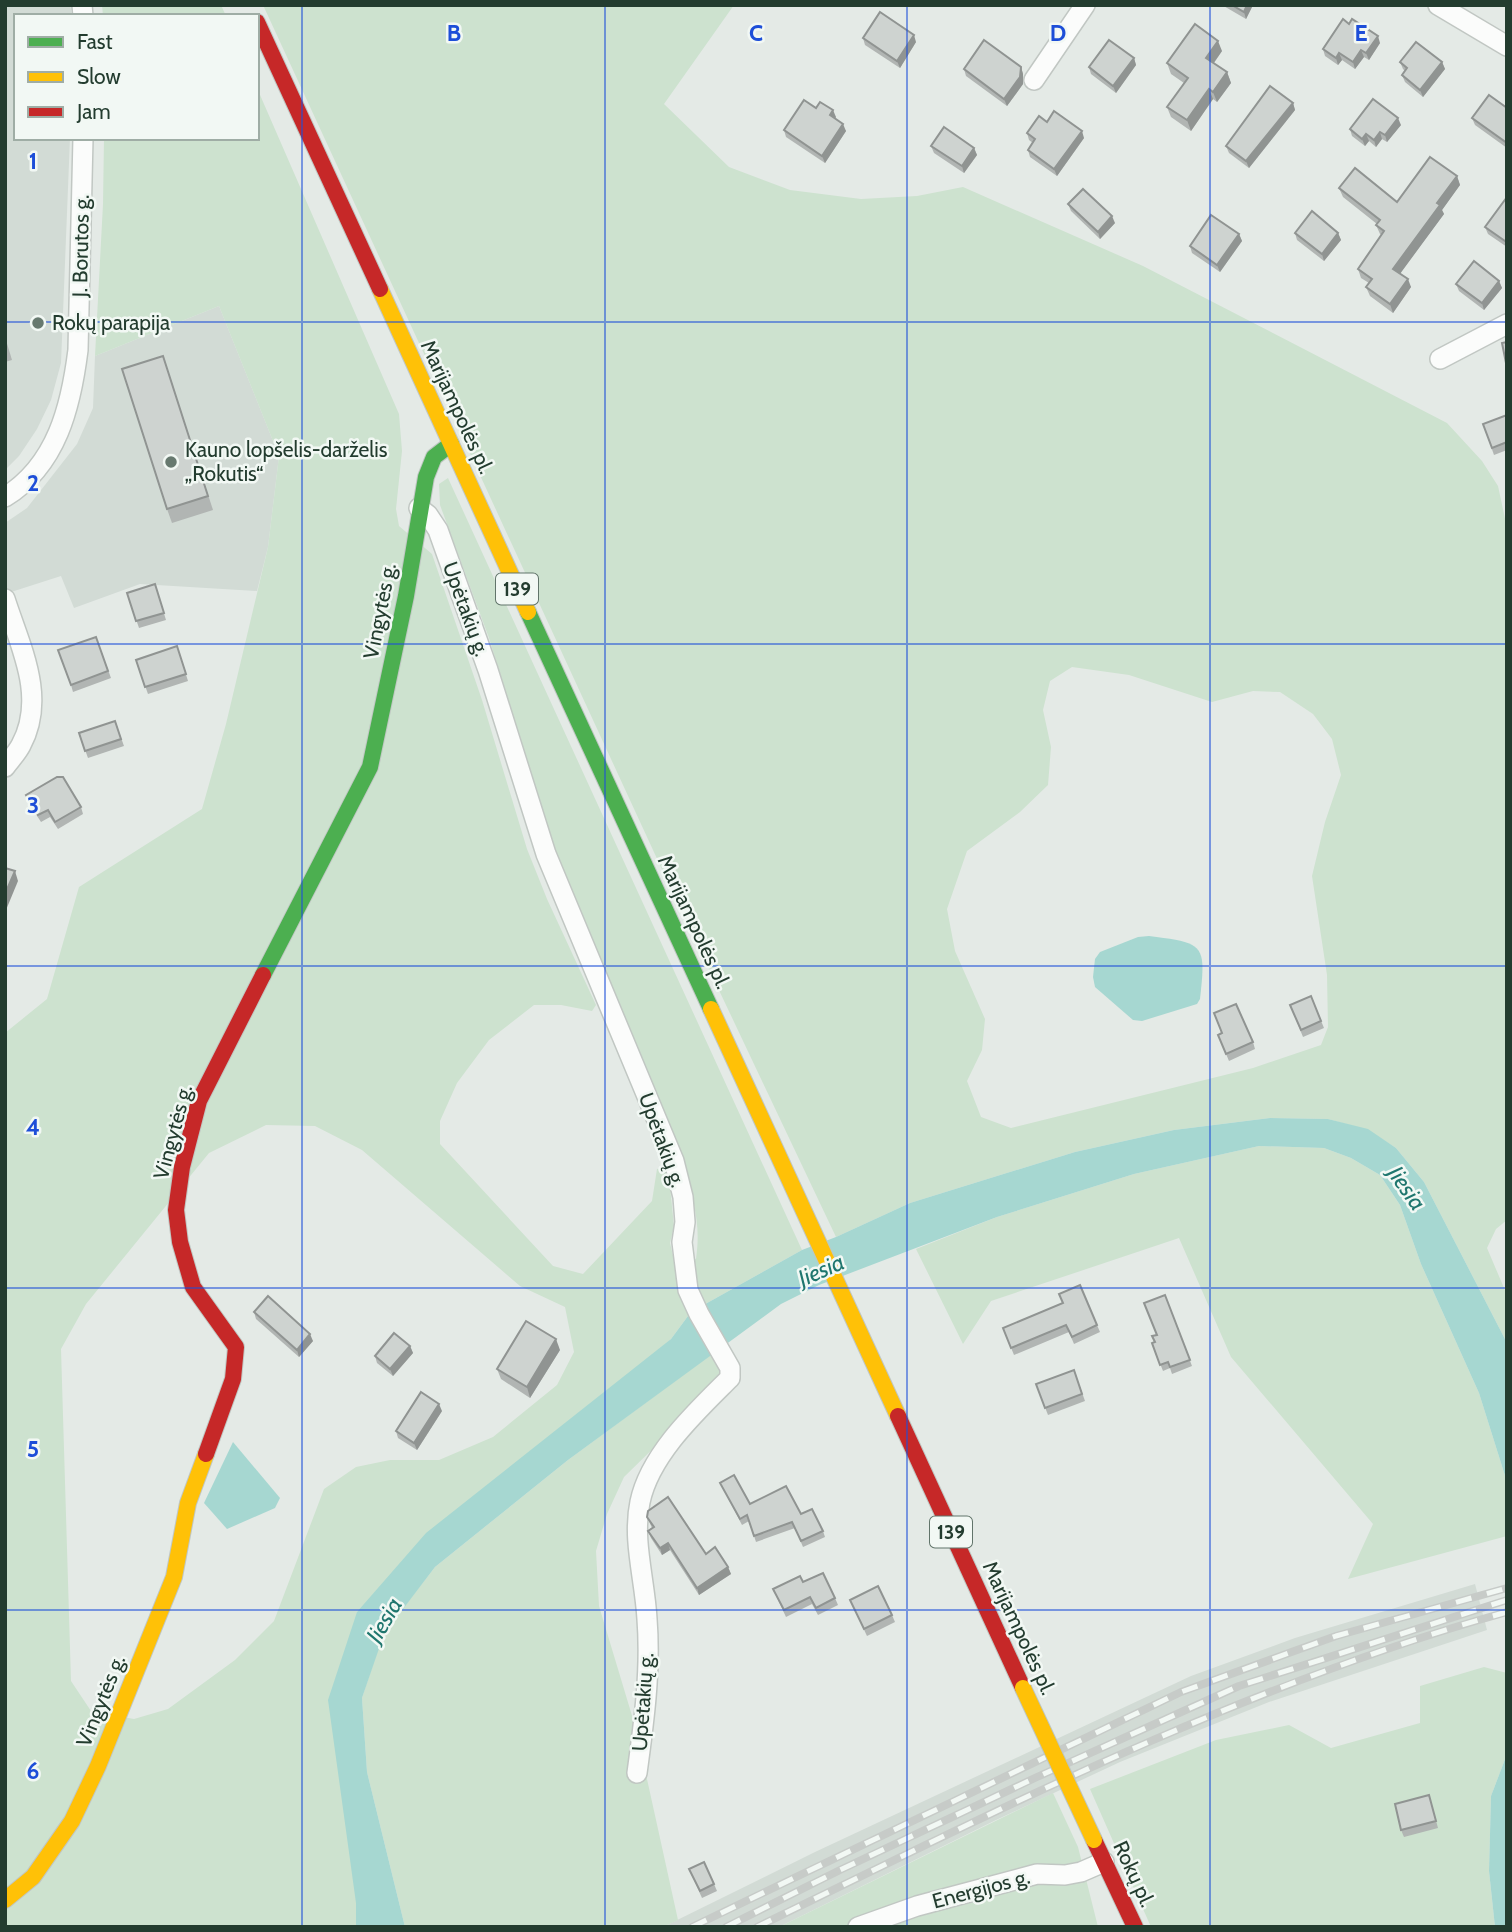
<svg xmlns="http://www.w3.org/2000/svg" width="1512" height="1932" font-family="Cabin,sans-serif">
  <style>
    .built { fill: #d2dbd5 }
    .green { fill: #cde2cf; fill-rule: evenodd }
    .water { fill: #a6d7d1 }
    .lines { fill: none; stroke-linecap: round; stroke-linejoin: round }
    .street-casing { stroke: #c1c7c3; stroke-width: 22 }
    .fast-casing { stroke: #c0c7c3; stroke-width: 18 }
    .slow-casing { stroke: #c0c7c3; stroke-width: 18 }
    .jam-casing { stroke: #c0c7c3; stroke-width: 18 }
    .street { stroke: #fbfcfb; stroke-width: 19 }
    .fast { stroke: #4caf50; stroke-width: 16 }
    .slow { stroke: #ffc107; stroke-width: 16 }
    .jam { stroke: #c62828; stroke-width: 16 }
    .rail-casing { stroke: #c7cbc8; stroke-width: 8 }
    .rail { stroke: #f2f8f4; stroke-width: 5; stroke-dasharray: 16; stroke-linecap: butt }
    .slow-bridge-casing { stroke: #bdc6c1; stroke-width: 18; stroke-linecap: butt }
    .slow-bridge { stroke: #ffc107; stroke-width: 16 }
    .wall { fill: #b1b5b3 }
    .shaded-wall { fill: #909492 }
    .building { fill: #ced3d0; stroke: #909492; stroke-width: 2 }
    .grid { fill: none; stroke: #1d4ed8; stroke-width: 2; stroke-opacity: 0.55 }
    .poi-dot { fill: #67796f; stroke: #f2f8f4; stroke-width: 2.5 }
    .labels { text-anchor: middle; stroke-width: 5; stroke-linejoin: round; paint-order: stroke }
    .shield { fill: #f2f8f4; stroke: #61746a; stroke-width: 2 }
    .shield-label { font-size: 19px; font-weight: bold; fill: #233c2f }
    .street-label { font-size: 21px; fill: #233c2f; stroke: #f2f8f4 }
    .poi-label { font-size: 21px; fill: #233c2f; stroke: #f2f8f4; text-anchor: start }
    .water-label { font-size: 23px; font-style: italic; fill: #1f766e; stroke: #f2f8f4 }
    .grid-label { font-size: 23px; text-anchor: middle; font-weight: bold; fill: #1d4ed8; stroke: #f2f8f4; stroke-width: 5; stroke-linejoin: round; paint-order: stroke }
  </style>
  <rect width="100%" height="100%" fill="#e4eae6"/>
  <g class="built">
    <path d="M5,5H70L72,16H16V138H70L61,363L51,400L37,429L19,456L5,470Z"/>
    <path d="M219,306L279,456L268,547L257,591L140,584L74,608L61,576L8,593L5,584V523L27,508L77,444L93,408L95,356Z"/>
    <path d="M1475,1584L1487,1630L1269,1702L1120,1762L996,1820L779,1927H663L815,1852L1191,1676L1295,1638Z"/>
  </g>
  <g class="green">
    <path d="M102,5H221L226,16H103Z"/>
    <path d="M263,5H734L664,104L729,167L790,190L861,199L917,196L963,187L1143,266L1447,423L1482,461L1498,486L1507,528V1220L1496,1229L1487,1248L1507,1295V1343L1424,1182L1396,1148L1368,1130L1328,1119L1270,1118L1174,1130L1075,1152L910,1203L836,1237L671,889ZM1072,667L1129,675L1212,702L1253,691L1280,692L1313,714L1332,739L1341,775L1325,822L1312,876L1327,975L1328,1027L1321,1045L1253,1068L1011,1128L981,1117L967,1081L982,1050L985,1019L955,951L947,909L967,851L1020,812L1048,785L1051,747L1043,710L1050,681Z"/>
    <path d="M257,88L399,414L402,451L396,509L399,526L432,554L482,700L527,849L547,899L596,1005L592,1011L561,1005H534L489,1040L457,1083L440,1121V1144L553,1266L583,1274L652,1201L657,1169L668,1167L674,1226L670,1243L675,1264L696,1259C701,1225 694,1203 685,1170L556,852L489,638L440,505L439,484L448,478L802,1250L691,1312L671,1339L357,1612L356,1927H5V1033L47,999L79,887L202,809L226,724L268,547L279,456L219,306L95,356L103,204L104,138H257ZM266,1125L315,1126L362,1150L520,1286L565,1307L574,1352L557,1385L493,1437L439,1460H390L356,1467L324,1489L274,1621L235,1660L168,1709L134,1719L91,1711L71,1681L61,1349L86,1304L209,1153Z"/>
    <path d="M1259,1146L1324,1148L1351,1158L1380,1175L1400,1205L1421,1264L1479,1393L1507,1482V1536L1348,1579L1373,1524L1231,1357L1179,1238L991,1301L963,1344L916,1249L997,1217L1134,1174Z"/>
    <path d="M713,1353L721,1363L718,1385L624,1477L607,1514L596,1551L599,1606L636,1729L678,1920L663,1927H405L367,1772L362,1698L383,1634L435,1567L568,1460Z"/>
    <path d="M1484,1667L1507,1673V1754L1491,1796L1489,1871L1495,1927H1151L1090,1789L1216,1740L1289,1725L1331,1748L1420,1723V1686Z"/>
    <path d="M1053,1793L1078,1847L1098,1927H779Z"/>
  </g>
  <g class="water">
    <path d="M1149,936C1205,943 1206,944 1200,999L1197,1004L1142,1021L1133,1020L1095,987L1093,977L1095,959L1100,952L1138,937Z"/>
    <path d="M1270,1118L1328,1119L1368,1129L1396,1148L1424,1182L1507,1343V1482L1479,1393L1421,1264L1400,1205L1380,1175L1351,1158L1324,1148L1259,1146L1134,1174L997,1217L819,1285L781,1304L568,1460L435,1567L384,1634L362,1698L367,1772L405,1927H356V1903L328,1700L357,1612L426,1533L671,1339L691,1312L802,1250L836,1237L910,1203L1075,1152L1174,1130Z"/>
    <path d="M233,1442L280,1498L275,1508L227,1529L204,1503Z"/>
    <path d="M1507,1754V1927H1495L1489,1871L1491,1796Z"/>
  </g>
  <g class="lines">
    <defs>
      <g id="street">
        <path d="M82,5L83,16"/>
        <path d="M1438,5L1507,46"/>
        <path d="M1034,80L1085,5"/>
        <path d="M1440,359L1507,324"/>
        <path d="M5,497C57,465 71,406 78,350L83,138"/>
        <path d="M419,508L428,515L438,530L488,670L546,854L674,1161L683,1197L685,1222L682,1242L688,1290L699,1314L730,1368V1378C697,1411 650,1454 640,1502C632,1540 645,1580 647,1619C651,1670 644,1722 637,1773"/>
        <path d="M5,599C20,646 47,697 21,745C17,753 10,760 5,767"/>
        <path d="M858,1927L917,1906L1037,1874L1065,1875L1081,1872L1104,1862"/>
      </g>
      <g id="fast">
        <path d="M528,612L711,1009"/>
        <path d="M263,975L370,767L406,596L426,477L434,457L451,444"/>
      </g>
      <g id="slow">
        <path d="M380,289L528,612"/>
        <path d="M711,1009L898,1416"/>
        <path d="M5,1900L33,1877L72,1821L98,1766L174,1577L188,1503L206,1454"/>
      </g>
      <g id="jam">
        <path d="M257,22L380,289"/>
        <path d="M898,1416L1023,1688"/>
        <path d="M206,1454L233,1379L236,1347L193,1287L180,1242L176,1210L182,1167L199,1101L263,975"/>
        <path d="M1094,1840L1135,1927"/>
      </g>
    </defs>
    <use href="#street" class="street-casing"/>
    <use href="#fast" class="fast-casing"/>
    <use href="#slow" class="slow-casing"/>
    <use href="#jam" class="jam-casing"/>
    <use href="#street" class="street"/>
    <use href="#fast" class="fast"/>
    <use href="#slow" class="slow"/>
    <use href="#jam" class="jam"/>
    <defs>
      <g id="rail">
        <path d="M692,1927L1181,1692L1336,1636L1507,1588"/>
        <path d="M726,1927L840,1870L1037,1777L1239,1686L1507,1600"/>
        <path d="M757,1927C999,1809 1247,1684 1507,1612"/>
      </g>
    </defs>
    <use href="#rail" class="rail-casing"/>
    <use href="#rail" class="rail"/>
    <defs>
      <path id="slow-bridge" d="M1023,1688L1094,1840"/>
    </defs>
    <use href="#slow-bridge" class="slow-bridge-casing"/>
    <use href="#slow-bridge" class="slow-bridge"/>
  </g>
  <g class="wall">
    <path d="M1222,5H1253L1246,19Z"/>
    <path d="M863,38L916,42L900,68L865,45Z"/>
    <path d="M1380,43L1369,60L1364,57L1355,69L1342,60L1338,65L1325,56L1323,49Z"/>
    <path d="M1222,51L1214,63L1227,72L1231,83L1217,102L1213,99L1191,131L1171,117L1167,107L1184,83L1171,74L1167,63Z"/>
    <path d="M1134,58L1136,65L1116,93L1091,74L1089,67Z"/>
    <path d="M1400,62H1442L1445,69L1423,97L1405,82L1402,75L1405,71L1403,69Z"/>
    <path d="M1021,67L1023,74V84L1007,106L966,76L964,69Z"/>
    <path d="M1293,103L1295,110L1249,168L1229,153L1226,146Z"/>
    <path d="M816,108L836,117L835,119L846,131L825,163L786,137L784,130Z"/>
    <path d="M1507,108V148L1475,125L1472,118Z"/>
    <path d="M1047,122L1084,138L1057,176L1030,157L1028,150L1033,143L1029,140L1027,133Z"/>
    <path d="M1401,125L1387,142L1382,139L1376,147L1369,141L1365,146L1352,136L1350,129Z"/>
    <path d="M931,146L974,148L977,155L964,173L934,153Z"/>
    <path d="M1457,176L1460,185L1442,210L1444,214L1400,273L1411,287L1393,313L1370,296L1366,287L1369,283L1361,278L1358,269L1382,235L1380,234L1376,225L1377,224L1343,197L1339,188L1397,202Z"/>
    <path d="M1507,197V247L1488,234L1485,227Z"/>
    <path d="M1068,204L1115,223L1100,239L1071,211Z"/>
    <path d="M1295,233H1338L1341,240L1324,261L1297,240Z"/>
    <path d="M1239,234L1242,241L1220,272L1192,253L1190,246Z"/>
    <path d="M1499,281L1502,288L1484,310L1459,291L1456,284Z"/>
    <path d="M5,337L12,360L5,362Z"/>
    <path d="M163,356L213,510L172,523L167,509Z"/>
    <path d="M1507,415V450L1494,455L1483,424Z"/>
    <path d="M155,584L166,620L139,628L127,593Z"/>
    <path d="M96,637L111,678L73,692L71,685Z"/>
    <path d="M177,646L188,681L148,694L136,660Z"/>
    <path d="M115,721L124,746L88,758L79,733Z"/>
    <path d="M26,795L81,807L83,814L58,829L50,817L41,822L28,802Z"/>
    <path d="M1311,996L1324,1028L1303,1037L1290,1005Z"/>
    <path d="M1218,1035L1253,1042L1255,1049L1229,1061Z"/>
    <path d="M1165,1295L1192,1366L1172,1374L1170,1368L1163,1371L1152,1343L1155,1342L1157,1335Z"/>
    <path d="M1062,1303L1097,1325L1100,1332L1074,1344L1069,1332L1014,1355L1003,1328Z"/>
    <path d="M254,1312L313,1341L299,1357L256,1319Z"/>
    <path d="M410,1346L413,1353L393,1376L377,1363L375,1356Z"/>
    <path d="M560,1350L530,1398L501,1379L497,1369Z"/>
    <path d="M1074,1370L1085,1401L1048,1415L1036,1384Z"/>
    <path d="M442,1411L417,1450L398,1438L396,1431Z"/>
    <path d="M720,1483L750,1504L801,1514L823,1531L825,1537L803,1547L795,1528L756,1542L749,1521L742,1525Z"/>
    <path d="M647,1517L728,1567L731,1574L699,1595L670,1550L662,1555L651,1538L648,1531L652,1528Z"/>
    <path d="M803,1582L835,1598L838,1605L818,1615L812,1604L786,1617L773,1589Z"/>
    <path d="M850,1600L892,1615L895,1622L867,1636Z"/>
    <path d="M1431,1802L1438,1828L1404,1837L1401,1830Z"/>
    <path d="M689,1869L714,1884L717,1891L702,1898Z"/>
  </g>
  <g class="shaded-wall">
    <path d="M1247,5H1253L1246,19L1244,12Z"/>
    <path d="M914,35L916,42L900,68L897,61Z"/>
    <path d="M1378,36L1380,43L1369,60L1366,53Z"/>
    <path d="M1218,41L1222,51L1210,68L1206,58Z"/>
    <path d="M1361,50L1364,57L1355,69L1353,62Z"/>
    <path d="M1339,53L1342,60L1338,65L1336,58Z"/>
    <path d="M1134,58L1136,65L1116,93L1113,86Z"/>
    <path d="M1442,62L1445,69L1423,97L1420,90Z"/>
    <path d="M1021,67L1023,74V84L1007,106L1004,99Z"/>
    <path d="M1227,72L1231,83L1217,102L1213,92Z"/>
    <path d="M1209,89L1213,99L1191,131L1187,120Z"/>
    <path d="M1293,103L1295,110L1249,168L1246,161Z"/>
    <path d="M833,110L836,117L832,122L830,115Z"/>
    <path d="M1398,118L1401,125L1387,142L1385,135Z"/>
    <path d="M843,124L846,131L825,163L822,156Z"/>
    <path d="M1082,131L1084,138L1057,176L1054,169Z"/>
    <path d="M1380,132L1382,139L1376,147L1374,140Z"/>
    <path d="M1366,134L1369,141L1365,146L1362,139Z"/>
    <path d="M974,148L977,155L964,173L962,166Z"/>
    <path d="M1457,176L1460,185L1442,210L1444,214L1397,278L1393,269L1437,203Z"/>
    <path d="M1112,216L1115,223L1100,239L1098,232Z"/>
    <path d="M1338,233L1341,240L1324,261L1322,254Z"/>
    <path d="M1239,234L1242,241L1220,272L1217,265Z"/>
    <path d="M1408,279L1411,287L1393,313L1390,304Z"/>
    <path d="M1499,281L1502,288L1484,310L1482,303Z"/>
    <path d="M15,871L18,881L6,910L5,894Z"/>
    <path d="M310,1334L313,1341L299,1357L297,1350Z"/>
    <path d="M556,1339L560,1350L530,1398L527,1387Z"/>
    <path d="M410,1346L413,1353L393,1376L390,1369Z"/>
    <path d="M439,1404L442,1411L417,1450L414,1443Z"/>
    <path d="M668,1543L670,1550L662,1555L660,1548Z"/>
    <path d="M728,1567L731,1574L699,1595L697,1588Z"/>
  </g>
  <g class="building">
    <path d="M1232,5H1247L1244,12Z"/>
    <path d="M880,12L914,35L897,61L863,38Z"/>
    <path d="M1343,19L1349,24L1352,19L1378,36L1366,53L1361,50L1353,62L1339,53L1336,58L1323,49Z"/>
    <path d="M1195,24L1218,41L1206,58L1227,72L1213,92L1209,89L1187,120L1167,107L1188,78L1167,63Z"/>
    <path d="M984,40L1021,67L1020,77L1004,99L964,69Z"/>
    <path d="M1109,40L1134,58L1113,86L1089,67Z"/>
    <path d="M1416,42L1442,62L1420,90L1402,75L1407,68L1400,62Z"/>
    <path d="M1270,86L1293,103L1246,161L1226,146Z"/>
    <path d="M1489,95L1507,108V143L1472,118Z"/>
    <path d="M1373,99L1398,118L1385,135L1380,132L1374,140L1366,134L1362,139L1350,129Z"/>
    <path d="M804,100L816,108L820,102L833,110L830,115L843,124L822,156L784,130Z"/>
    <path d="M1054,111L1082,131L1054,169L1028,150L1035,139L1027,133L1039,116L1047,122Z"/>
    <path d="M944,127L974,148L962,166L931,146Z"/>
    <path d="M1430,157L1457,176L1437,203L1440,205L1393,269L1408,279L1390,304L1366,287L1372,279L1358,269L1384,231L1376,225L1380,220L1339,188L1355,168L1397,202Z"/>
    <path d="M1083,189L1112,216L1098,232L1068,204Z"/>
    <path d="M1507,197V239L1505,241L1485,227Z"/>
    <path d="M1312,211L1338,233L1322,254L1295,233Z"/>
    <path d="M1211,215L1239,234L1217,265L1190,246Z"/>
    <path d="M1474,261L1499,281L1482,303L1456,284Z"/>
    <path d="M1507,342V368L1502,343Z"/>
    <path d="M163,356L208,496L167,509L122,369Z"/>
    <path d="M1507,415V442L1492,448L1483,424Z"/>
    <path d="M155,584L164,613L136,621L127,593Z"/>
    <path d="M96,637L108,671L71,685L58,650Z"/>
    <path d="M177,646L186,674L145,687L136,660Z"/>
    <path d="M115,721L121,739L85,751L79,733Z"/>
    <path d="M57,777H63L81,807L55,822L48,810L38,815L26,795Z"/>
    <path d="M5,868L15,871L5,894Z"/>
    <path d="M1311,996L1321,1021L1301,1030L1290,1005Z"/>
    <path d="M1236,1004L1253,1042L1226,1054L1218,1035L1222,1033L1214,1013Z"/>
    <path d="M1080,1285L1097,1325L1072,1337L1066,1325L1011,1348L1003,1328L1063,1303L1059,1294Z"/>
    <path d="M1165,1295L1190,1360L1170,1367L1168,1362L1160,1365L1152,1343L1155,1342L1152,1336L1157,1335L1144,1303Z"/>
    <path d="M268,1296L310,1334L297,1350L254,1312Z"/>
    <path d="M526,1321L556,1339L527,1387L497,1369Z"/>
    <path d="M394,1333L410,1346L390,1369L375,1356Z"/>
    <path d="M1074,1370L1082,1394L1045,1408L1036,1384Z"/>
    <path d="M421,1392L439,1404L414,1443L396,1431Z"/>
    <path d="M734,1475L750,1504L786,1486L801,1514L812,1509L823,1531L801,1541L792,1522L754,1536L747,1515L740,1519L720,1483Z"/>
    <path d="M668,1497L706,1554L715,1547L728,1567L697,1588L668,1543L660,1548L648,1531L654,1527L647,1517L648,1511Z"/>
    <path d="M823,1573L835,1598L816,1608L810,1597L784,1610L773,1589L800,1576L803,1582Z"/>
    <path d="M878,1586L892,1615L864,1629L850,1600Z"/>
    <path d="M1429,1795L1436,1821L1401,1830L1395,1804Z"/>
    <path d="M704,1862L714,1884L700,1891L689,1869Z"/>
  </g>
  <path class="grid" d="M302,5V1927M605,5V1927M907,5V1927M1210,5V1927M5,322H1507M5,644H1507M5,966H1507M5,1288H1507M5,1610H1507"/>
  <g class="poi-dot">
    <circle cx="38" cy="323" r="7"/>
    <circle cx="171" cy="462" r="7"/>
  </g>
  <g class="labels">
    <g class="shield">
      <rect x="496" y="573.5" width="42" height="31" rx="5"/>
      <rect x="930" y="1516.5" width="42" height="31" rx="5"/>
    </g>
    <g class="shield-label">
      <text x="517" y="596">139</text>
      <text x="951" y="1539">139</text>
    </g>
    <g class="street-label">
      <text transform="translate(81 246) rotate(-89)" y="7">J. Borutos g.</text>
      <text transform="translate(457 407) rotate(65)" y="7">Marijampolės pl.</text>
      <text transform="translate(466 609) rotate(70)" y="7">Upėtakių g.</text>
      <text transform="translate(380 611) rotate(-79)" y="7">Vingytės g.</text>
      <text transform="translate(694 922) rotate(65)" y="7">Marijampolės pl.</text>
      <text transform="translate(173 1132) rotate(-75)" y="7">Vingytės g.</text>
      <text transform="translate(662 1140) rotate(70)" y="7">Upėtakių g.</text>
      <text transform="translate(1019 1628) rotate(65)" y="7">Marijampolės pl.</text>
      <text transform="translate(101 1701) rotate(-68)" y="7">Vingytės g.</text>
      <text transform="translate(643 1702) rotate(-86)" y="7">Upėtakių g.</text>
      <text transform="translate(1134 1874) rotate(65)" y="7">Rokų pl.</text>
      <text transform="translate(981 1889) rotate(-15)" y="7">Energijos g.</text>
    </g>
    <g class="poi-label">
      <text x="52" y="330">Rokų parapija</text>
      <text x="185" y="457">Kauno lopšelis-darželis<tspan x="185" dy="24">„Rokutis“</tspan></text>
    </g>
    <g class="water-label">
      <text transform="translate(1407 1188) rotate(55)" y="8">Jiesia</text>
      <text transform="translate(821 1270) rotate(-24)" y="8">Jiesia</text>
      <text transform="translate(384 1620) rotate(-60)" y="8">Jiesia</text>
    </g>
  </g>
  <g class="grid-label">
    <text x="454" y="41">B</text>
    <text x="756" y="41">C</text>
    <text x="1058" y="41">D</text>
    <text x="1361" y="41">E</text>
    <text x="33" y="169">1</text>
    <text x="33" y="491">2</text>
    <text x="33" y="813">3</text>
    <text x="33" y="1135">4</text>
    <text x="33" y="1457">5</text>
    <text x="33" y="1779">6</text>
  </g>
  <rect width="1512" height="1932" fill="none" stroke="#233c2f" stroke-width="14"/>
  <rect x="14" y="14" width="245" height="126" fill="#f2f8f4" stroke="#9fada5" stroke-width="2"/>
  <rect x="28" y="37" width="35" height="10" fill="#4caf50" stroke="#9fada5" stroke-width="2"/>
  <text x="77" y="49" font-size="21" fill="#233c2f">Fast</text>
  <rect x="28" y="72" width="35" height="10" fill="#ffc107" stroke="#9fada5" stroke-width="2"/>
  <text x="77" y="84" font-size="21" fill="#233c2f">Slow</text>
  <rect x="28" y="107" width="35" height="10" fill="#c62828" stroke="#9fada5" stroke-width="2"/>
  <text x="77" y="119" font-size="21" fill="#233c2f">Jam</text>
</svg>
